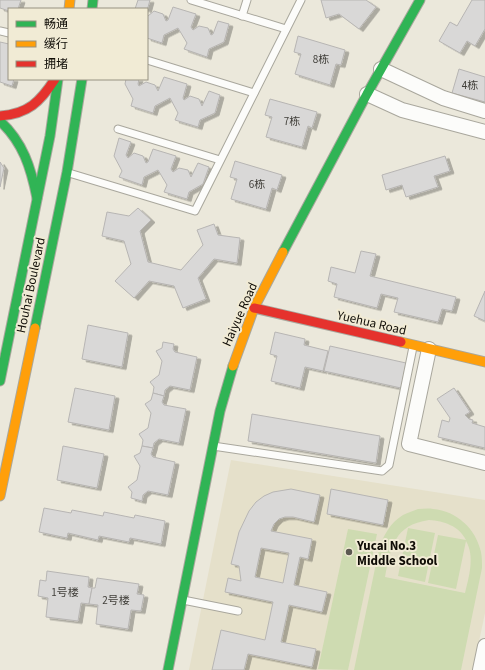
<svg xmlns="http://www.w3.org/2000/svg" width="485" height="670" font-family="'Source Sans 3','Noto Sans SC',sans-serif">
  <style>
    .built { fill: #e5e0ca }
    .green { fill: #cedbb1; fill-rule: evenodd }
    .building { fill: #d9d8d7; stroke: #b7b5b3; fill-rule: evenodd; filter: url(#shadow) }
    .lines { fill: none; stroke-linecap: round; stroke-linejoin: round }
    .lane-casing { stroke: #a9a79d; stroke-width: 9 }
    .street-casing { stroke: #a9a79d; stroke-width: 16 }
    .fast-casing { stroke: #a9a79d; stroke-width: 11 }
    .slow-casing { stroke: #a9a79d; stroke-width: 11 }
    .jam-casing { stroke: #a9a79d; stroke-width: 11 }
    .lane { stroke: #fcfcfa; stroke-width: 7 }
    .street { stroke: #fcfcfa; stroke-width: 14 }
    .fast { stroke: #30b455; stroke-width: 9 }
    .slow { stroke: #ff9f0a; stroke-width: 9 }
    .jam { stroke: #e5322d; stroke-width: 9 }
    .poi-dot { fill: #5c5951; stroke: #f1ebd5; stroke-width: 1.5 }
    .labels { text-anchor: middle; stroke-width: 4; stroke-linejoin: round; paint-order: stroke }
    .number-label { font-size: 11px; fill: #42403b }
    .street-label { font-size: 13px; fill: #0f0c06; stroke: #f1ebd5 }
    .poi-label { font-size: 13px; font-weight: bold; fill: #0f0c06; stroke: #f1ebd5; text-anchor: start }
  </style>
  <defs>
    <filter id="shadow"><feDropShadow dx="4" dy="2.5" stdDeviation="0" flood-color="#0004"/></filter>
  </defs>
  <rect width="100%" height="100%" fill="#ebe8db"/>
  <path class="built" d="M231,460L485,500V613L473,670H189Z"/>
  <g class="green">
    <path d="M418,509C423,509 428,508 433,509C457,511 476,529 481,552C482,557 482,563 482,568L461,670H354L379,549C383,536 390,523 403,515C407,513 413,511 418,509ZM429,520C444,521 459,526 466,540L438,535L428,583L456,589L466,541C475,556 469,577 465,593L385,577C391,547 394,525 429,520Z"/>
    <path d="M408,528L435,533L425,582L398,576Z"/>
    <path d="M348,529L377,534L348,670L318,669Z"/>
  </g>
  <g class="building">
    <path d="M0,0H21L18,9H9V11L0,8Z"/>
    <path d="M138,0H150L147,11V9H135Z"/>
    <path d="M321,0H366L376,7L359,29L339,14L326,18Z"/>
    <path d="M472,0H485V29L475,46L467,41L460,53L439,41L450,22L457,26Z"/>
    <path d="M173,7L196,14L191,27L193,30L199,26L208,28L211,35L213,34L218,21L229,24L224,42L209,49L207,57L184,49L187,43L178,28L164,35L162,43L147,38V14L148,16L154,11L163,14L166,21L168,20Z"/>
    <path d="M298,36L345,50L341,65L336,64L330,85L295,74L301,54L294,52Z"/>
    <path d="M0,42L9,44V79H14L12,86L0,82Z"/>
    <path d="M459,69L485,77V102L452,93Z"/>
    <path d="M164,77L187,84L183,98L184,100L190,96L199,99L202,106L209,91L220,95L215,113L200,120L198,127L175,120L178,113L170,98L155,106L153,113L131,106L133,99L125,84L126,79H139L138,84L139,86L146,82L155,85L158,91Z"/>
    <path d="M270,99L317,112L312,128L308,126L302,147L266,137L272,117L265,115Z"/>
    <path d="M119,138L131,142L126,155L128,158L134,153L143,156L146,163L148,162L153,149L176,156L171,169L173,172L179,168L188,170L191,177L198,163L209,167L203,184L189,192L187,199L164,192L167,185L158,170L144,177L142,185L119,177L122,171L114,156Z"/>
    <path d="M445,156L450,171L434,176L438,187L406,197L402,185L386,190L382,175Z"/>
    <path d="M235,161L282,175L277,190L272,188L266,209L231,199L237,179L230,177Z"/>
    <path d="M0,162L4,168L0,187Z"/>
    <path d="M138,208L151,220L140,231L148,262L181,270L203,245L197,230L214,224L218,235L240,238L237,263L214,259L198,278L206,299L183,308L174,286L149,281L134,298L115,281L131,264L124,241L102,236L107,212L129,216Z"/>
    <path d="M361,251L376,254L370,276L456,297L452,311L442,309L438,322L394,312L398,298L381,294L377,308L334,297L337,284L328,281L331,267L355,273Z"/>
    <path d="M485,291V321L474,316Z"/>
    <path d="M88,325L128,333L122,367L82,359Z"/>
    <path d="M275,332L305,339L304,345L328,351L323,371L305,367L300,388L271,381L277,356L270,354Z"/>
    <path d="M163,342L174,344L173,349L175,352L197,357L190,390L170,386L165,390L164,396L153,393L154,387L150,382L159,375L162,361L156,351L162,348Z"/>
    <path d="M330,346L406,363L401,388L324,371Z"/>
    <path d="M75,388L115,396L109,430L68,422Z"/>
    <path d="M454,388L470,412L465,415L469,419L473,420L472,423L485,427V448L438,437L442,420L449,422L450,418L437,399Z"/>
    <path d="M153,393L164,396L162,402L164,405L186,409L179,443L159,439L154,443L153,448L142,446L143,440L139,434L148,428L151,413L145,404L151,400Z"/>
    <path d="M252,414L380,436L376,463L248,441Z"/>
    <path d="M63,446L104,454L97,488L57,480Z"/>
    <path d="M142,446L153,448L151,454L153,457L175,462L168,495L148,491L143,495L142,501L131,498L132,492L128,487L137,480L140,466L134,456L140,453Z"/>
    <path d="M291,489L320,495L314,522L293,517H285L279,519L274,524L271,531L312,539L308,559L300,557L294,585L327,592L322,612L289,605L281,642L316,649L312,667L248,654L244,670H212L221,630L265,640L273,602L225,592L228,578L241,581L239,566L231,564L239,532L249,511L256,502L264,496L273,492ZM261,548L289,553L283,583L255,577Z"/>
    <path d="M331,489L388,500L383,525L327,514Z"/>
    <path d="M44,508L71,513L72,510L103,516L104,512L134,518L135,515L165,521L161,544L130,538L129,542L99,536L98,540L68,533L67,538L39,532Z"/>
    <path d="M47,571L89,577L88,587L92,588L89,604L81,603L78,621L46,617L48,598L38,596L40,580L46,581Z"/>
    <path d="M97,578L139,584L137,594L144,595L141,611L131,610L128,629L96,624L98,605L89,604L92,588H95Z"/>
  </g>
  <g class="lines">
    <defs>
      <g id="lane">
        <path d="M191,0L286,29"/>
        <path d="M242,16L247,0"/>
        <path d="M0,31L9,33"/>
        <path d="M147,60L254,93"/>
        <path d="M118,129L220,160"/>
        <path d="M69,173L195,211L301,0"/>
        <path d="M213,446L382,471L389,465L413,347"/>
        <path d="M183,600L238,611"/>
      </g>
      <g id="street">
        <path d="M381,69L443,98L485,111"/>
        <path d="M367,94L402,110L485,132"/>
        <path d="M429,349L409,444L485,463"/>
        <path d="M480,670L485,646"/>
      </g>
      <g id="fast">
        <path d="M92,9L93,0"/>
        <path d="M0,121C23,142 31,168 37,198"/>
        <path d="M283,252L367,94L420,0"/>
        <path d="M35,328L67,172L82,79"/>
        <path d="M0,381L50,136L58,79"/>
        <path d="M168,670L220,411L233,366"/>
      </g>
      <g id="slow">
        <path d="M69,9L70,0"/>
        <path d="M401,342L485,362"/>
        <path d="M233,366L254,308L283,252"/>
        <path d="M0,496L35,328"/>
      </g>
      <g id="jam">
        <path d="M0,116C28,114 40,102 55,79"/>
        <path d="M254,308L401,342"/>
      </g>
    </defs>
    <use href="#lane" class="lane-casing"/>
    <use href="#street" class="street-casing"/>
    <use href="#fast" class="fast-casing"/>
    <use href="#slow" class="slow-casing"/>
    <use href="#jam" class="jam-casing"/>
    <use href="#lane" class="lane"/>
    <use href="#street" class="street"/>
    <use href="#fast" class="fast"/>
    <use href="#slow" class="slow"/>
    <use href="#jam" class="jam"/>
  </g>
  <circle class="poi-dot" cx="349" cy="552" r="4"/>
  <g class="labels">
    <g class="number-label">
      <text x="321" y="63">8栋</text>
      <text x="470" y="89">4栋</text>
      <text x="292" y="125">7栋</text>
      <text x="257" y="188">6栋</text>
      <text x="65" y="596">1号楼</text>
      <text x="116" y="604">2号楼</text>
    </g>
    <g class="street-label">
      <text transform="translate(30 285) rotate(-78)" y="5">Houhai Boulevard</text>
      <text transform="translate(239 314) rotate(-66)" y="5">Haiyue Road</text>
      <text transform="translate(372 322) rotate(13)" y="5">Yuehua Road</text>
    </g>
    <g class="poi-label">
      <text x="357" y="550">Yucai No.3<tspan x="357" dy="15">Middle School</tspan></text>
    </g>
  </g>
  <rect x="8" y="8" width="140" height="72" fill="#f1ebd5" stroke="#979282"/>
  <rect x="16" y="21" width="20" height="6" fill="#30b455" stroke="#979282"/>
  <text x="44" y="28" font-size="12" fill="#0f0c06">畅通</text>
  <rect x="16" y="41" width="20" height="6" fill="#ff9f0a" stroke="#979282"/>
  <text x="44" y="48" font-size="12" fill="#0f0c06">缓行</text>
  <rect x="16" y="61" width="20" height="6" fill="#e5322d" stroke="#979282"/>
  <text x="44" y="68" font-size="12" fill="#0f0c06">拥堵</text>
</svg>
